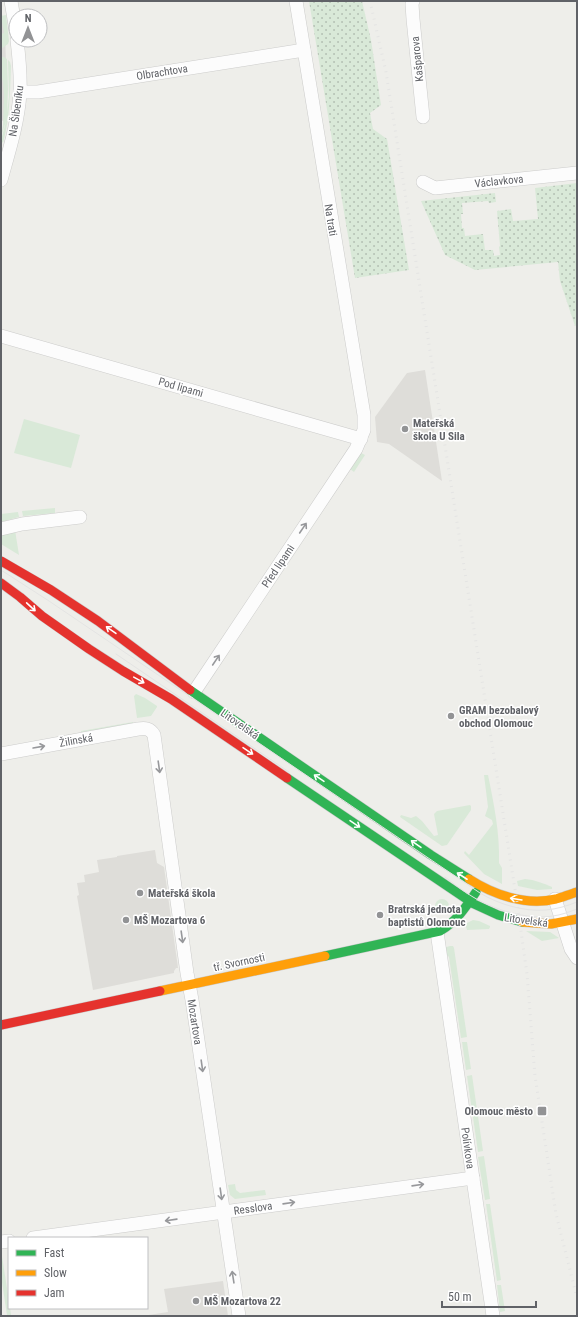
<svg xmlns="http://www.w3.org/2000/svg" width="578" height="1317" font-family="'Roboto Condensed',sans-serif">
  <style>
    .industrial { fill: #deddda }
    .education { fill: #deddd9 }
    .grass { fill: #d9e9d8 }
    .park { fill: url(#park-dots) }
    .lines { fill: none; stroke-linecap: round; stroke-linejoin: round }
    .street-casing { stroke: #cccccb; stroke-width: 14 }
    .fast-casing { stroke: #cacacb; stroke-width: 10 }
    .slow-casing { stroke: #cacacb; stroke-width: 10 }
    .jam-casing { stroke: #cacacb; stroke-width: 10 }
    .street { stroke: #fcfcfc; stroke-width: 13 }
    .fast { stroke: #30b455; stroke-width: 9 }
    .slow { stroke: #ff9f0a; stroke-width: 9 }
    .jam { stroke: #e5322d; stroke-width: 9 }
    .tram { stroke: #e4e4e3; stroke-width: 1 }
    .rail { stroke: #e4e4e3; stroke-width: 3; stroke-dasharray: 1 5; stroke-linecap: butt }
    .oneway { stroke: #97989b }
    .oneway2 { stroke: #fff }
    .poi-dot { fill: #929395; stroke: #fff; stroke-width: 1.5 }
    .labels { text-anchor: middle; stroke-width: 3; stroke-linejoin: round; paint-order: stroke }
    .street-label { font-size: 11px; fill: #606267; stroke: #fff }
    .poi-label { font-size: 11px; font-weight: bold; fill: #606267; stroke: #fff; text-anchor: start }
  </style>
  <defs>
    <pattern id="park-dots" width="8" height="8" patternUnits="userSpaceOnUse"><rect width="8" height="8" fill="#d9e9d8"/><path d="M2 2h.1M6 6h.1" fill="none" stroke="#b3c0b3" stroke-width="1.8" stroke-linecap="round"/></pattern>
  </defs>
  <rect width="100%" height="100%" fill="#eeeeea"/>
  <path class="industrial" d="M1,8L5,31L7,99L5,122L1,120Z"/>
  <g class="education">
    <path d="M425,370L442,481L389,444L377,442L375,417L407,373Z"/>
    <path d="M155,850L157,863L164,867L178,968H176L174,971V973L93,990L77,896L79,895L77,883L85,882L84,875L99,872L97,860L117,857V856Z"/>
    <path d="M223,1281L228,1316H142L168,1312L164,1289Z"/>
  </g>
  <g class="grass">
    <path d="M6,15L9,41L8,44L1,49V34L4,33L1,16Z"/>
    <path d="M1,57H4L7,59L8,89L7,113L9,97L8,60L10,62L11,66C10,92 10,117 3,143L1,140L7,118L1,137L3,125L4,96L3,83L1,73Z"/>
    <path d="M24,419L80,435L71,468L14,453Z"/>
    <path d="M361,453L365,455L354,472L350,469Z"/>
    <path d="M55,508V513L23,516L22,511Z"/>
    <path d="M18,512L19,517L1,522V514Z"/>
    <path d="M15,530L19,555L1,544V533Z"/>
    <path d="M136,694L145,698L157,706V707L151,716L137,718L134,696Z"/>
    <path d="M133,722V725L81,734V731Z"/>
    <path d="M484,775H488C494,804 500,834 499,863L502,868V884L484,874L464,853L465,851L469,855L493,824L492,820L485,816L488,807Z"/>
    <path d="M470,805L471,806V810L447,845L442,846L400,817L401,815L411,818L416,816L422,821L434,836L438,835L434,814L437,811Z"/>
    <path d="M525,879C535,880 543,883 552,887V889L537,890L518,886L517,881Z"/>
    <circle cx="442" cy="906" r="7"/>
    <path d="M473,920L479,921L490,926V927L489,929L467,930L466,927L467,923Z"/>
    <path d="M526,931L550,932L559,938L542,941Z"/>
    <path d="M450,946H453L454,948L467,1037L461,1038L449,957L445,953L443,948Z"/>
    <path d="M462,1042H467L471,1069L466,1070Z"/>
    <path d="M472,1075L483,1151L478,1152L467,1076Z"/>
    <path d="M484,1156L490,1199L485,1200L478,1157Z"/>
    <path d="M235,1184L236,1190L240,1193L265,1190L266,1195L235,1199L230,1195L228,1185Z"/>
    <path d="M486,1204H490L501,1280L497,1281Z"/>
    <path d="M1,1250L9,1301V1308H10L11,1315H7L1,1276Z"/>
    <path d="M501,1285L505,1311L500,1312L497,1285Z"/>
  </g>
  <g class="park">
    <path d="M309,1H362L371,40L381,105L370,113L373,129L387,139L409,270L355,278Z"/>
    <path d="M577,183V325L575,326L560,281L558,262L475,270L445,255L421,201L495,193L496,202L489,203L488,201L462,203L463,214H461L462,228H464L465,236L483,234L485,250H493L494,256L500,255L499,247L500,246L497,211L511,209L513,221L538,219L535,188Z"/>
  </g>
  <g class="lines">
    <defs>
      <g id="street">
        <path d="M11,1L16,31"/>
        <path d="M413,1L412,4L413,19L423,117"/>
        <path d="M20,92H38L304,50"/>
        <path d="M1,180C9,151 18,123 20,93C21,75 19,57 17,40"/>
        <path d="M423,182L435,188L577,173"/>
        <path d="M1,336L361,439"/>
        <path d="M1,529L22,524L80,517"/>
        <path d="M194,692L356,449L364,430V415L296,1"/>
        <path d="M1,754L138,729C145,728 150,728 154,735L187,973L192,1000L239,1316"/>
        <path d="M555,899L571,949L577,958"/>
        <path d="M437,932L493,1316"/>
        <path d="M33,1238L473,1178"/>
        <path d="M1,1242L9,1241"/>
      </g>
      <g id="fast">
        <path d="M190,690L431,855L469,879"/>
        <path d="M287,778L474,904L498,915L522,922"/>
        <path d="M325,956L440,931C456,922 466,907 476,892"/>
      </g>
      <g id="slow">
        <path d="M469,879C494,895 526,906 556,899C563,897 570,894 577,892"/>
        <path d="M522,922L551,924L577,919"/>
        <path d="M160,991L325,956"/>
      </g>
      <g id="jam">
        <path d="M1,561L51,590L98,621L190,690"/>
        <path d="M1,583L20,597L42,616L89,649L123,671L171,699L287,778"/>
        <path d="M1,1025L160,991"/>
      </g>
    </defs>
    <use href="#street" class="street-casing"/>
    <use href="#fast" class="fast-casing"/>
    <use href="#slow" class="slow-casing"/>
    <use href="#jam" class="jam-casing"/>
    <use href="#street" class="street"/>
    <use href="#fast" class="fast"/>
    <use href="#slow" class="slow"/>
    <use href="#jam" class="jam"/>
    <g class="tram">
      <path d="M1,570L49,601L480,893C498,904 524,912 546,910C557,909 567,906 577,902"/>
      <path d="M116,654L289,772"/>
      <path d="M445,877C454,884 463,891 473,897C495,910 527,920 553,916C561,915 569,912 577,909"/>
    </g>
    <path class="rail" d="M370,1L386,72L517,902L527,974L535,1076L556,1214L577,1298"/>
  </g>
  <defs><path id="oneway-shaft" d="M-6 0H5M1.5-3L5.5 0L1.5 3" fill="none" stroke-width="1.6" stroke-linecap="round" stroke-linejoin="round"/></defs>
  <g class="oneway">
    <use href="#oneway-shaft" transform="translate(303 528) rotate(-56)"/>
    <use href="#oneway-shaft" transform="translate(216 660) rotate(-56)"/>
    <use href="#oneway-shaft" transform="translate(39 747) rotate(-10)"/>
    <use href="#oneway-shaft" transform="translate(159 767) rotate(82)"/>
    <use href="#oneway-shaft" transform="translate(182 937) rotate(82)"/>
    <use href="#oneway-shaft" transform="translate(202 1066) rotate(82)"/>
    <use href="#oneway-shaft" transform="translate(418 1185) rotate(-8)"/>
    <use href="#oneway-shaft" transform="translate(221 1194) rotate(82)"/>
    <use href="#oneway-shaft" transform="translate(289 1203) rotate(-8)"/>
    <use href="#oneway-shaft" transform="translate(171 1220) rotate(172)"/>
    <use href="#oneway-shaft" transform="translate(233 1277) rotate(-99)"/>
  </g>
  <g class="oneway2">
    <use href="#oneway-shaft" transform="translate(31 607) rotate(43)"/>
    <use href="#oneway-shaft" transform="translate(111 630) rotate(-145)"/>
    <use href="#oneway-shaft" transform="translate(139 680) rotate(29)"/>
    <use href="#oneway-shaft" transform="translate(248 751) rotate(34)"/>
    <use href="#oneway-shaft" transform="translate(319 778) rotate(-146)"/>
    <use href="#oneway-shaft" transform="translate(355 824) rotate(34)"/>
    <use href="#oneway-shaft" transform="translate(416 844) rotate(-145)"/>
    <use href="#oneway-shaft" transform="translate(462 876) rotate(-147)"/>
    <use href="#oneway-shaft" transform="translate(516 899) rotate(-171)"/>
  </g>
  <g class="poi-dot">
    <circle cx="405" cy="429" r="4"/>
    <circle cx="451" cy="716" r="4"/>
    <circle cx="140" cy="893" r="4"/>
    <circle cx="380" cy="915" r="4"/>
    <circle cx="126" cy="920" r="4"/>
    <rect x="537" y="1106" width="10" height="10" rx="2"/>
    <circle cx="196" cy="1301" r="4"/>
  </g>
  <g class="labels">
    <g class="street-label">
      <text transform="translate(417 59) rotate(-96)" y="4">Kašparova</text>
      <text transform="translate(162 72) rotate(-9)" y="4">Olbrachtova</text>
      <text transform="translate(16 111) rotate(-82)" y="4">Na Šibeníku</text>
      <text transform="translate(499 181) rotate(-6)" y="4">Václavkova</text>
      <text transform="translate(331 220) rotate(81)" y="4">Na trati</text>
      <text transform="translate(181 387) rotate(16)" y="4">Pod lipami</text>
      <text transform="translate(278 566) rotate(-56)" y="4">Před lipami</text>
      <text transform="translate(240 724) rotate(35)" y="4">Litovelská</text>
      <text transform="translate(76 740) rotate(-10)" y="4">Žilinská</text>
      <text transform="translate(526 920) rotate(8)" y="4">Litovelská</text>
      <text transform="translate(239 962) rotate(-12)" y="4">tř. Svornosti</text>
      <text transform="translate(195 1022) rotate(81)" y="4">Mozartova</text>
      <text transform="translate(468 1148) rotate(82)" y="4">Polívkova</text>
      <text transform="translate(253 1208) rotate(-8)" y="4">Resslova</text>
    </g>
    <g class="poi-label">
      <text x="413" y="427">Mateřská<tspan x="413" dy="13">škola U Sila</tspan></text>
      <text x="459" y="714">GRAM bezobalový<tspan x="459" dy="13">obchod Olomouc</tspan></text>
      <text x="148" y="897">Mateřská škola</text>
      <text x="388" y="913">Bratrská jednota<tspan x="388" dy="13">baptistů Olomouc</tspan></text>
      <text x="134" y="924">MŠ Mozartova 6</text>
      <text x="533" y="1115" text-anchor="end">Olomouc město</text>
      <text x="204" y="1305">MŠ Mozartova 22</text>
    </g>
  </g>
  <rect width="578" height="1317" fill="none" stroke="#606267" stroke-width="4"/>
  <rect x="8" y="1237" width="140" height="72" fill="#ffffff" stroke="#bfc0c2"/>
  <rect x="16" y="1250" width="20" height="6" fill="#30b455" stroke="#bfc0c2"/>
  <text x="44" y="1257" font-size="12" fill="#606267">Fast</text>
  <rect x="16" y="1270" width="20" height="6" fill="#ff9f0a" stroke="#bfc0c2"/>
  <text x="44" y="1277" font-size="12" fill="#606267">Slow</text>
  <rect x="16" y="1290" width="20" height="6" fill="#e5322d" stroke="#bfc0c2"/>
  <text x="44" y="1297" font-size="12" fill="#606267">Jam</text>
  <g transform="translate(28 28)"><circle r="19" fill="#ffffff" stroke="#bfc0c2"/>
  <path d="M0-3L7 15L0 10L-7 15Z" fill="#929395"/>
  <text y="-6" font-size="11" font-weight="bold" text-anchor="middle" fill="#606267">N</text>
  </g>
  <path d="M442 1301v6h94v-6" fill="none" stroke="#606267" stroke-width="2"/>
  <text x="448" y="1301" font-size="12" fill="#606267" stroke="#ffffff" stroke-width="3" paint-order="stroke">50 m</text>
</svg>
